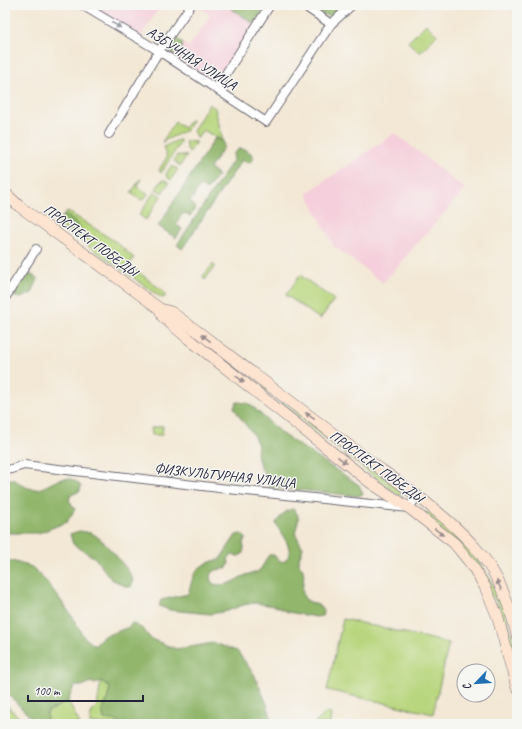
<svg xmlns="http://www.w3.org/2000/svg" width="522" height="729" font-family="Caveat,sans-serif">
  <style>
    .built { fill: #f5cfdb }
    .green { fill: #b7d57c; stroke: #6c7c5c }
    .forest { fill: #91b66c; stroke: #5a6c54 }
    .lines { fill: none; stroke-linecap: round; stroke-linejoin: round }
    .street-casing { stroke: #6b6771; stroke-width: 10 }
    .secondary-casing { stroke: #6b6771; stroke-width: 12 }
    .street { stroke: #fff; stroke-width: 8 }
    .secondary { stroke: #fde4d1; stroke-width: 11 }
    .oneway { fill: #9c9ca7 }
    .oneway2 { fill: #9a8d8e }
    .labels { text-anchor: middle; stroke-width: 3; stroke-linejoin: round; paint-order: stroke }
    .street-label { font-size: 14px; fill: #22223b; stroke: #f6f6f2 }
  </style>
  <rect width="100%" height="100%" fill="#f6f6f2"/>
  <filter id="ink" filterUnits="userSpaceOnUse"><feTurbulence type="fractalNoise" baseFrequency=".025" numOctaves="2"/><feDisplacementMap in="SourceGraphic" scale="8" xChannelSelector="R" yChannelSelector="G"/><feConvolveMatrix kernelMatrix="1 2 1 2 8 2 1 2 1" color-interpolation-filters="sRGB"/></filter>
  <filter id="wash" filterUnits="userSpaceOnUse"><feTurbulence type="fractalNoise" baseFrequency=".012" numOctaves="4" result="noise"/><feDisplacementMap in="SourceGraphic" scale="16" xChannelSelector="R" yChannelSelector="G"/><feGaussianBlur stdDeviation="0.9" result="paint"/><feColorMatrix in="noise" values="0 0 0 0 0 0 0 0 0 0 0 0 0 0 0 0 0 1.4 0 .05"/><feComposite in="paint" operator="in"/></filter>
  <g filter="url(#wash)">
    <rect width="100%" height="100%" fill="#f3e8d5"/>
    <g class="built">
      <path d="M85,5H161L141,36Z"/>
      <path d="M199,5H267L215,84L166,52L176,38L189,47L210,16L198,6Z"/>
      <path d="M395,133L465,189L383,283L333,245L307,193Z"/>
    </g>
    <g class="green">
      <path d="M426,24L437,35L420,53L408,42Z"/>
      <path d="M209,104L215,108L223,141L203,130L197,139L193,131Z"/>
      <path d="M191,119L192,120L187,130L162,142L175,122L184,128Z"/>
      <path d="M178,140H180V143L161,173L159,170L167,157L163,147Z"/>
      <path d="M186,141L196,142L189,153L185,144Z"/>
      <path d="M177,155L187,156L180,166L174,161Z"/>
      <path d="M171,166L178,169L171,180L167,177L166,174Z"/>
      <path d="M140,179L141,180L137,187L148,194L144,199L141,200L131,193Z"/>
      <path d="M165,180L169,183L162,193L156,189L161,181Z"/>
      <path d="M154,192L161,196L146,220L139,215Z"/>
      <path d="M67,211L116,242L134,258L129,265L163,291L165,295V297L162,298L57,224Z"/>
      <path d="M213,264L215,266L205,280L203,276Z"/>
      <path d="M300,275L334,300L320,319L286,295Z"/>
      <path d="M195,336L403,492L402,495H398Z"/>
      <path d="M163,426L162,435H152L151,428Z"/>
      <path d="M425,512L430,513L462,540L475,555L496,590L503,603L517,652V673L497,603L424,514Z"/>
      <path d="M343,619L449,643L433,714L327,690Z"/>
      <path d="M101,681L110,687L107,701L102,711L122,724H90C90,716 91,711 97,706Z"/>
      <path d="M68,701L80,724H46L47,712Z"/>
      <path d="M5,704L26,724H5Z"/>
      <path d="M327,712L331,714L330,724H314Z"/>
    </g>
    <g class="forest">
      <path d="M226,5H267L254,24Z"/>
      <path d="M308,5H342L330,16L322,14Z"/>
      <path d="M177,39L183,43L180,58L170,51Z"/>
      <path d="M215,138L223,141L224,147L210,168L218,175L207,190L200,186L190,202L196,207L190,216L183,213L176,224L182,229L176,238L158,226Z"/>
      <path d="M239,149C246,149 248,151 253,155V160L247,163L242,160L182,249L177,245L234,159L233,154Z"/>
      <path d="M65,214L78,225L84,233L83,235L81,236L72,231L59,221Z"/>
      <path d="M29,273L38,279L32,293L21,298L15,297L12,295Z"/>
      <path d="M237,402L247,403L252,406L282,434L359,485L363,494L358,496L269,487L265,475L260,466L257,455L258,445L252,433L239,416L234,407Z"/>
      <path d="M11,479C20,481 22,488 34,489C49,490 64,467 81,486L80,491L71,495L69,500L75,509L67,522L39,533H5V481Z"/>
      <path d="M293,509C302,516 297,524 295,533L303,548L299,558V564C309,573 299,586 304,597C308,604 319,602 324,611L322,616L316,617L288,612L275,606L254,603L243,605L227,611L210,614L170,610L159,606L161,600L188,594C195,570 195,566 220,559L236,535L241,534L246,538L243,543L244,548L243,554L238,556L232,555L228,558L229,563L227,568L216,570L212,573L210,579L213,584C231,588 235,578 249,574C253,573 255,574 258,571C263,568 265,560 269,555H274L278,560L283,562C299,552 280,535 276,523C281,516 284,511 293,509Z"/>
      <path d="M79,531C85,532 90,532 95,535C102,539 130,570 132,578C133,581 132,584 131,587L125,586L111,579L95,558L73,544L70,534Z"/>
      <path d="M5,559L32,567L46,581L59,598L74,619L83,636L95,646L102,637L129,627L132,623L143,629L151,639L176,649L214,643L237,651L254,674L268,707L273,724H122L117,721L104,719L102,711L107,701L110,687L101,681L95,684L91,682L82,686H74L68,701L47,712V723L37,724L9,695L5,694Z"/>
    </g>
  </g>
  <g filter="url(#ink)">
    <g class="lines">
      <defs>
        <g id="street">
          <path d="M82,5L159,51L266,122L331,24L352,5"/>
          <path d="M303,5L331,24"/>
          <path d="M216,89L270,5"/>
          <path d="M109,134L159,51L191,5"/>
          <path d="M5,298L36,249"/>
          <path d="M5,471L24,465L228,489L409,508L417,496"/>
        </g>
        <g id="secondary">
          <path d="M5,193L19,206L160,309L171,312L193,328C251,372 309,416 368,460C405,487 450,517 480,553C499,576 510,606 517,635"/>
          <path d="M160,309L163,317L189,339L371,483L409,508L454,543L472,565L485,587L497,615L517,688"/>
        </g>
      </defs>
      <use href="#street" class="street-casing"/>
      <use href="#secondary" class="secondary-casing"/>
      <use href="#street" class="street"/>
      <use href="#secondary" class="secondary"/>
    </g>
    <defs><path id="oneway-solid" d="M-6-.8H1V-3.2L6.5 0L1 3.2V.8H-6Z"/></defs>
    <use class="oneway" href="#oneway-solid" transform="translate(116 25) rotate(31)"/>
    <g class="oneway2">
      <use href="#oneway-solid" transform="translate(206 338) rotate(-143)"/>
      <use href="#oneway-solid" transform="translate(240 379) rotate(38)"/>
      <use href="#oneway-solid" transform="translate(310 416) rotate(-143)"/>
      <use href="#oneway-solid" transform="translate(342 460) rotate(38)"/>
      <use href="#oneway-solid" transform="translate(439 532) rotate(38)"/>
      <use href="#oneway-solid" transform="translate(499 585) rotate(-117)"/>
    </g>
  </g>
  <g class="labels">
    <g class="street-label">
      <text transform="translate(192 58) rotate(33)" y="5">АЗБУЧНАЯ УЛИЦА</text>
      <text transform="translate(91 240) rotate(36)" y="5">ПРОСПЕКТ ПОБЕДЫ</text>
      <text transform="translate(377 466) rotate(36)" y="5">ПРОСПЕКТ ПОБЕДЫ</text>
      <text transform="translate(225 475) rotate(6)" y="5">ФИЗКУЛЬТУРНАЯ УЛИЦА</text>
    </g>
  </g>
  <rect width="522" height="729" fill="none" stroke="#f6f6f2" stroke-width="20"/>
  <g transform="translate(476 683) rotate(245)"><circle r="19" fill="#f6f6f2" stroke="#a1a1a9"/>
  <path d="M0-3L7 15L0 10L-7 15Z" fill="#1f6fb2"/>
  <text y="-6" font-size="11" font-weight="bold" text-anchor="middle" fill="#22223b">С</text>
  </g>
  <path d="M28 695v6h115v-6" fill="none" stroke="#22223b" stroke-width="2"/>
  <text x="34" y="695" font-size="12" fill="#22223b" stroke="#f6f6f2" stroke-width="3" paint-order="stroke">100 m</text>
</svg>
